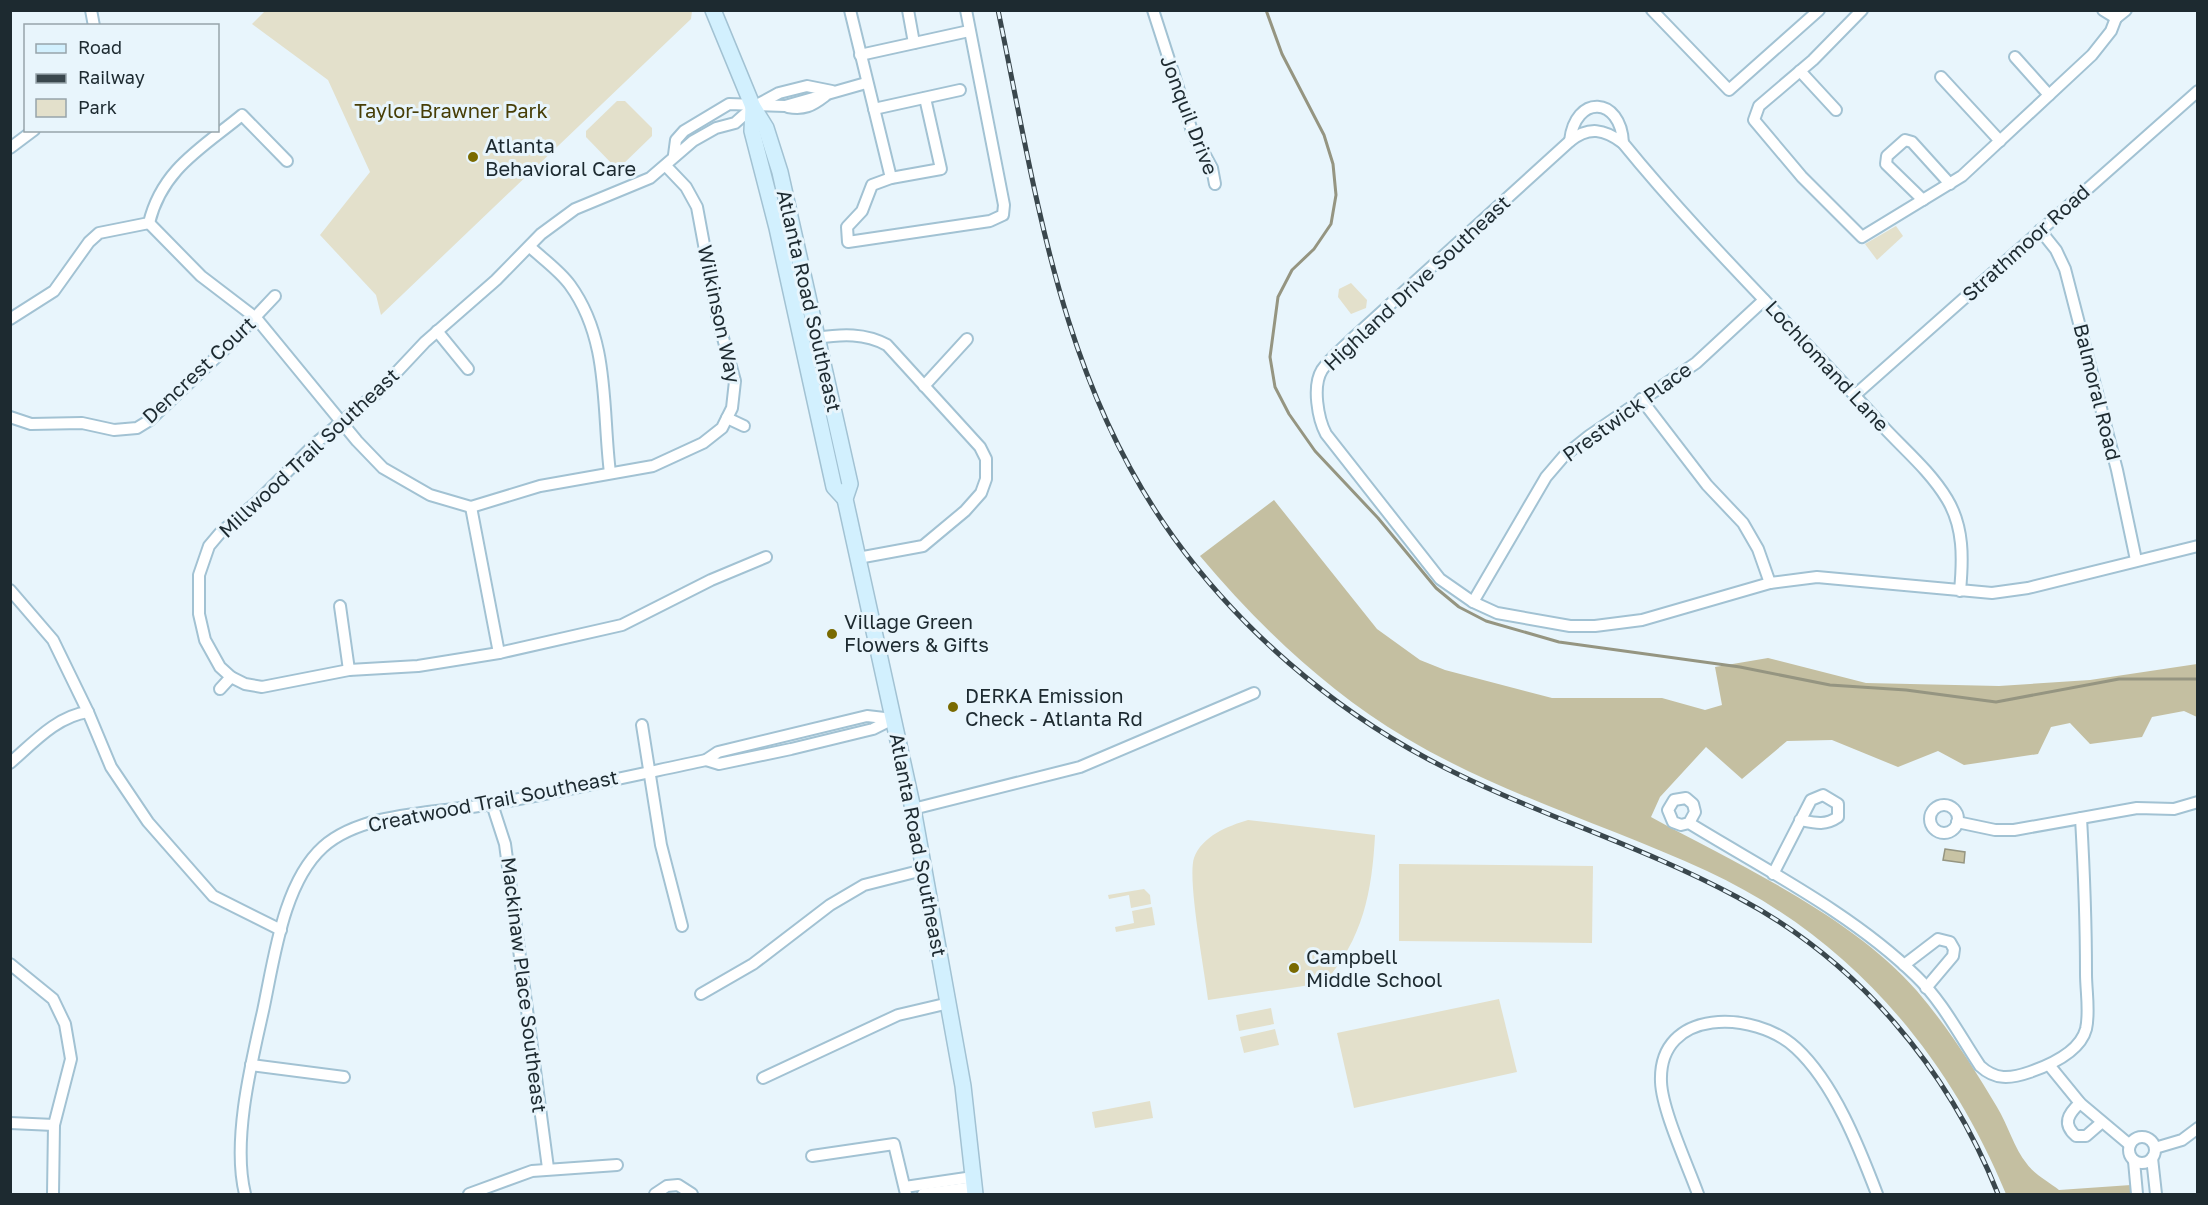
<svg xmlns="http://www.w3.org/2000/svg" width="2208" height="1205" font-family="'Golos Text',sans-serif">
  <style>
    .green { fill: #e3e0cb }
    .forest { fill: #c4bfa1 }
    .water { fill: #c8c3a4; stroke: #959581; stroke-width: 1.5 }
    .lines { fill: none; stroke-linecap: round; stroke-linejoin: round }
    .stream { stroke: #959581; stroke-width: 3 }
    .minor-casing { stroke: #a2c2d3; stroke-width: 14 }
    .secondary-casing { stroke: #a2c2d3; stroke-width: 18 }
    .minor { stroke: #fff; stroke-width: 10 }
    .secondary { stroke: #d2f0fe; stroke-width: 15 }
    .rail-casing { stroke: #3a474d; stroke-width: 5 }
    .rail { stroke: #e8f5fc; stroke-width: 3; stroke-dasharray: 9; stroke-linecap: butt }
    .poi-dot { fill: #796a01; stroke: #e8f5fc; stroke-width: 2 }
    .labels { text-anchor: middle; stroke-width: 6; stroke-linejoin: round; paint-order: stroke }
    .park-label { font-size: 20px; fill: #473e06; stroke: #e8f5fc }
    .street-label { font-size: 20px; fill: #1d2a30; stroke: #e8f5fc }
    .poi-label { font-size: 20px; fill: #1d2a30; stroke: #e8f5fc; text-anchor: start }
  </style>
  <rect width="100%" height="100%" fill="#e8f5fc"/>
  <g class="green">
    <path d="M265,11V10L692,11L691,19L381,315L376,295L320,235L370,172L328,80L252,24Z"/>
    <path d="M617,101H625L652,128V136L619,168H616L586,137V131Z"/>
    <path d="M1896,226L1903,236L1877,260L1865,244Z"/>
    <path d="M1351,283L1367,300L1366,308L1351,314L1338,297L1339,289Z"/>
    <path d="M1248,820L1375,835C1372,892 1363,939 1324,983L1208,1000C1205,973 1187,879 1194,858C1202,836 1228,826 1248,820Z"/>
    <path d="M1399,864L1593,866L1592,943L1399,941Z"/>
    <path d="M1144,889L1150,895L1151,904L1131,908L1129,895L1109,899L1108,895Z"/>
    <path d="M1152,907L1155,925L1116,932L1115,927L1134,923L1132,911Z"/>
    <path d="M1499,999L1517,1072L1354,1108L1337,1033Z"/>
    <path d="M1271,1008L1274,1024L1239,1031L1236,1015Z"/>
    <path d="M1275,1029L1279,1045L1244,1053L1240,1037Z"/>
    <path d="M1150,1101L1153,1118L1095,1128L1092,1112Z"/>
  </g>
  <path class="forest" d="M1274,500L1377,629L1420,660L1445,670L1552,698H1662L1705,710L1722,705L1715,667L1768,658L1866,683L1999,686L2090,680L2197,664V717L2184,711L2152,717L2142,737L2090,744L2070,723L2051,727L2038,754L1964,765L1938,751L1898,767L1832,740L1787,741L1742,779L1706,747L1660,797L1651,817C1737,864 1852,916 1917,991C1947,1026 1974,1068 1997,1107C2008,1125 2014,1148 2027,1164C2034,1174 2049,1182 2059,1190L2131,1185L2132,1194H2006C1947,1052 1849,937 1707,871C1609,826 1498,793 1406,738C1327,691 1259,626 1200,556Z"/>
  <path class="water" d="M1945,849L1965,852L1964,863L1943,860Z"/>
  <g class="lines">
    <path class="stream" d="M1266,10L1282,54L1324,135L1333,164L1336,195L1331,224L1314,249L1292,270L1278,297L1270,357L1275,387L1289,414L1315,451L1378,518L1436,588L1459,607L1486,621L1559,642L1740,667L1830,685L1906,690L1996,702L2119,679H2198"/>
    <defs>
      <g id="minor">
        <path d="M91,10L94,26"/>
        <path d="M850,10L891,178"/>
        <path d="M908,10L914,43"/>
        <path d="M1153,10L1192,131L1212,168L1215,184"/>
        <path d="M1652,10L1729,90L1819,10"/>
        <path d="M1862,10L1813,60L1759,106L1754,120L1802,177L1862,237L1962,176L2092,55L2111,31L2116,18"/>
        <path d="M2103,10L2116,18"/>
        <path d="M2116,18L2126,10"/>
        <path d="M860,55L969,31"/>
        <path d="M2015,57L2049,95"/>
        <path d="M1800,71L1836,110"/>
        <path d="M1941,77L2000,141"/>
        <path d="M925,98L941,169L891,178L872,185L862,211L847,227L848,242L990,221L1003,215L1004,205L966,10"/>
        <path d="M788,107C804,110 812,106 825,96"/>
        <path d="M874,109L960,90"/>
        <path d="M1570,141C1575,94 1621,96 1623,143"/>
        <path d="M10,148L34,130"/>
        <path d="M674,155L676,140L684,131L729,104L785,106L866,83"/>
        <path d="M1923,200L1886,164L1887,156L1905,140L1912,142L1950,184"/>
        <path d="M149,223L201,276L256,318L357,441L383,468L430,495L471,507L540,486L653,466L703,443L722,428L732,408L735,381L718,320L697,207L686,187L666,166"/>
        <path d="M2040,230L2056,250L2065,269L2117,470L2136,560"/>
        <path d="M530,247C543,259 560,271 570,285C610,340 602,408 610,473"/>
        <path d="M10,319L54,291L89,242L99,233L149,223C162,169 202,148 242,115L287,161"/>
        <path d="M437,331L468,369"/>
        <path d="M817,338C842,334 865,333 887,345L980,447L986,459V479L981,493L965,511L923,546L858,558"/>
        <path d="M924,386L967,339"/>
        <path d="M1855,395L2198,91"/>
        <path d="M1641,399L1707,485L1743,523L1758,549L1770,583"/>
        <path d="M10,417L31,424L82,423L114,430L137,428L150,420L227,347L275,296"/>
        <path d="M727,418L744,426"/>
        <path d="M471,507L499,653"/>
        <path d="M766,557L711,580L622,625L499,653L418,666L349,670L262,687L245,684L231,677L220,667L205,640L199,614V575L209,546L220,533L258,501L317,442L378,392L425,342L496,280L541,234L575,209L650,178L693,141L716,128L735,123L753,107L779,93L807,86L832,91"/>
        <path d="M10,590L53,640L88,712L111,767L148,822L213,896L281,930"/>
        <path d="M1960,591C1963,559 1964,527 1947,499C1929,469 1900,446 1878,421C1794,328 1702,240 1623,143C1604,129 1589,126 1570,141L1352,339C1343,348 1330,358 1322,370C1312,386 1318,419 1326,434L1440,579L1473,602L1497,613L1570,626H1595L1642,620L1770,583L1817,577L1992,593L2028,588L2198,546"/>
        <path d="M1473,602L1546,477L1564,456L1589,436L1696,363L1764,300"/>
        <path d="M340,606L349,670"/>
        <path d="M220,689L231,677"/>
        <path d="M642,725L661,845L682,926"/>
        <path d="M706,760L719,764L791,749L873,729L893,719"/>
        <path d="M10,763C33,743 57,716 88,712"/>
        <path d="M492,804L505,844L548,1168"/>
        <circle cx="1944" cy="819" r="14"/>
        <path d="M913,809L1080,767L1254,693"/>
        <path d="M1957,822L1995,830H2014L2137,808L2174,809L2198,802"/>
        <path d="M1689,823L1695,812L1693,804L1686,798L1674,800L1668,810L1673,822L1681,825L1689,823C1764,869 1853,914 1916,976C1942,1001 1960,1036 1980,1066C1995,1080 2010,1079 2030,1072C2050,1065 2080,1052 2086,1029C2090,1012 2086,991 2086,974C2086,922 2084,870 2081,818"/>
        <path d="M1773,874L1811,800L1823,795L1838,804V817C1825,826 1815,823 1800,820"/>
        <path d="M10,964L53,999L65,1024L71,1059L54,1125L53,1194"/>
        <path d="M1904,965L1938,939L1950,942L1954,949L1953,956L1926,988"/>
        <path d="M701,994L753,964L830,905L864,885L923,870"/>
        <path d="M251,1065L344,1077"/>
        <path d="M2049,1065L2080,1103L2130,1145"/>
        <path d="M763,1078L898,1015L949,1003"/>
        <path d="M2080,1103C2068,1114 2062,1124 2076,1136H2086L2101,1123"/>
        <path d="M10,1123L54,1125"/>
        <circle cx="2142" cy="1150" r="13"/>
        <path d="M2155,1148L2182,1140L2198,1128"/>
        <path d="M812,1156L894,1144L906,1194"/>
        <path d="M2152,1158L2156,1194"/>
        <path d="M2134,1161L2137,1194"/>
        <path d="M905,1187L973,1177"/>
        <path d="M245,1194C232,1141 251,1064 263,1011C274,960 283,883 323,847C363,811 441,813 492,804C564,791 635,775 706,760L718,752L867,716L893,719"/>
        <path d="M469,1194L532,1171L617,1165"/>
        <path d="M655,1194L667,1186L678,1185L692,1194"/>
        <path d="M923,1194L974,1187"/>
        <path d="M1698,1194C1688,1166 1662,1110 1661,1082C1658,1007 1755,1010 1796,1048C1834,1083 1859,1147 1877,1194"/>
      </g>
      <g id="secondary">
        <path d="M713,10L753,107L766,128L780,172L850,484L845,499L913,809L963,1086L975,1194"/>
        <path d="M753,107L752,131L777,228L834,487L845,499"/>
      </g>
    </defs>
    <use href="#minor" class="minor-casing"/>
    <use href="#secondary" class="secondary-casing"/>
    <use href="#minor" class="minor"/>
    <use href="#secondary" class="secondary"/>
    <defs>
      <path id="rail" d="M998,10C1037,197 1060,380 1174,538C1240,629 1329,706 1428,759C1527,812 1637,843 1737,897C1858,961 1948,1068 1998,1194"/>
    </defs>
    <use href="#rail" class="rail-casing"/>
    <use href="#rail" class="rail"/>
  </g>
  <g class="poi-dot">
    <circle cx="473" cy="157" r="6"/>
    <circle cx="832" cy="634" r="6"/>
    <circle cx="953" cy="707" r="6"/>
    <circle cx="1294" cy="968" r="6"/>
  </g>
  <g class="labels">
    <g class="park-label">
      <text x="451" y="118">Taylor-Brawner Park</text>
    </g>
    <g class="street-label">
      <text transform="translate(1189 115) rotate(69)" y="7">Jonquil Drive</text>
      <text transform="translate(2026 243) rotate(-42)" y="7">Strathmoor Road</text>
      <text transform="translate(1417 283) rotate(-43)" y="7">Highland Drive Southeast</text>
      <text transform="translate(809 301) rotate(77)" y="7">Atlanta Road Southeast</text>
      <text transform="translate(719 314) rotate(78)" y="7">Wilkinson Way</text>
      <text transform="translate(1827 366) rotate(47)" y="7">Lochlomand Lane</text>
      <text transform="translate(199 370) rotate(-43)" y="7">Dencrest Court</text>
      <text transform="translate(2097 392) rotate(76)" y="7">Balmoral Road</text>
      <text transform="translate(1627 412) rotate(-36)" y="7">Prestwick Place</text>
      <text transform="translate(309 453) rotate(-43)" y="7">Millwood Trail Southeast</text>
      <text transform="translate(493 801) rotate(-11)" y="7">Creatwood Trail Southeast</text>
      <text transform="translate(918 845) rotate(79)" y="7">Atlanta Road Southeast</text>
      <text transform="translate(524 985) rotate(83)" y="7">Mackinaw Place Southeast</text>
    </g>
    <g class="poi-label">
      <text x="485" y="153">Atlanta<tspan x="485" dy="23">Behavioral Care</tspan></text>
      <text x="844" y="629">Village Green<tspan x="844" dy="23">Flowers &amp; Gifts</tspan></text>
      <text x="965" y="703">DERKA Emission<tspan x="965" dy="23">Check - Atlanta Rd</tspan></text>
      <text x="1306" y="964">Campbell<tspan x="1306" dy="23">Middle School</tspan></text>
    </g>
  </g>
  <rect width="2208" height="1205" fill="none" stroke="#1d2a30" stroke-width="24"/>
  <rect x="24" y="24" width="195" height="108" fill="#e8f5fc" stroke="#97a4aa" stroke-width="1.5"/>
  <rect x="36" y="44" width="30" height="9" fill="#d2f0fe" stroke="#97a4aa" stroke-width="1.5"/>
  <text x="78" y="54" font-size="18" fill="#1d2a30">Road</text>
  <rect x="36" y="74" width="30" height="9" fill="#3a474d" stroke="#97a4aa" stroke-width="1.5"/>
  <text x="78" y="84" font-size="18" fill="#1d2a30">Railway</text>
  <rect x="36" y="99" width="30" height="18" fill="#e3e0cb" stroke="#97a4aa" stroke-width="1.5"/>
  <text x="78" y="114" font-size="18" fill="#1d2a30">Park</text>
</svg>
